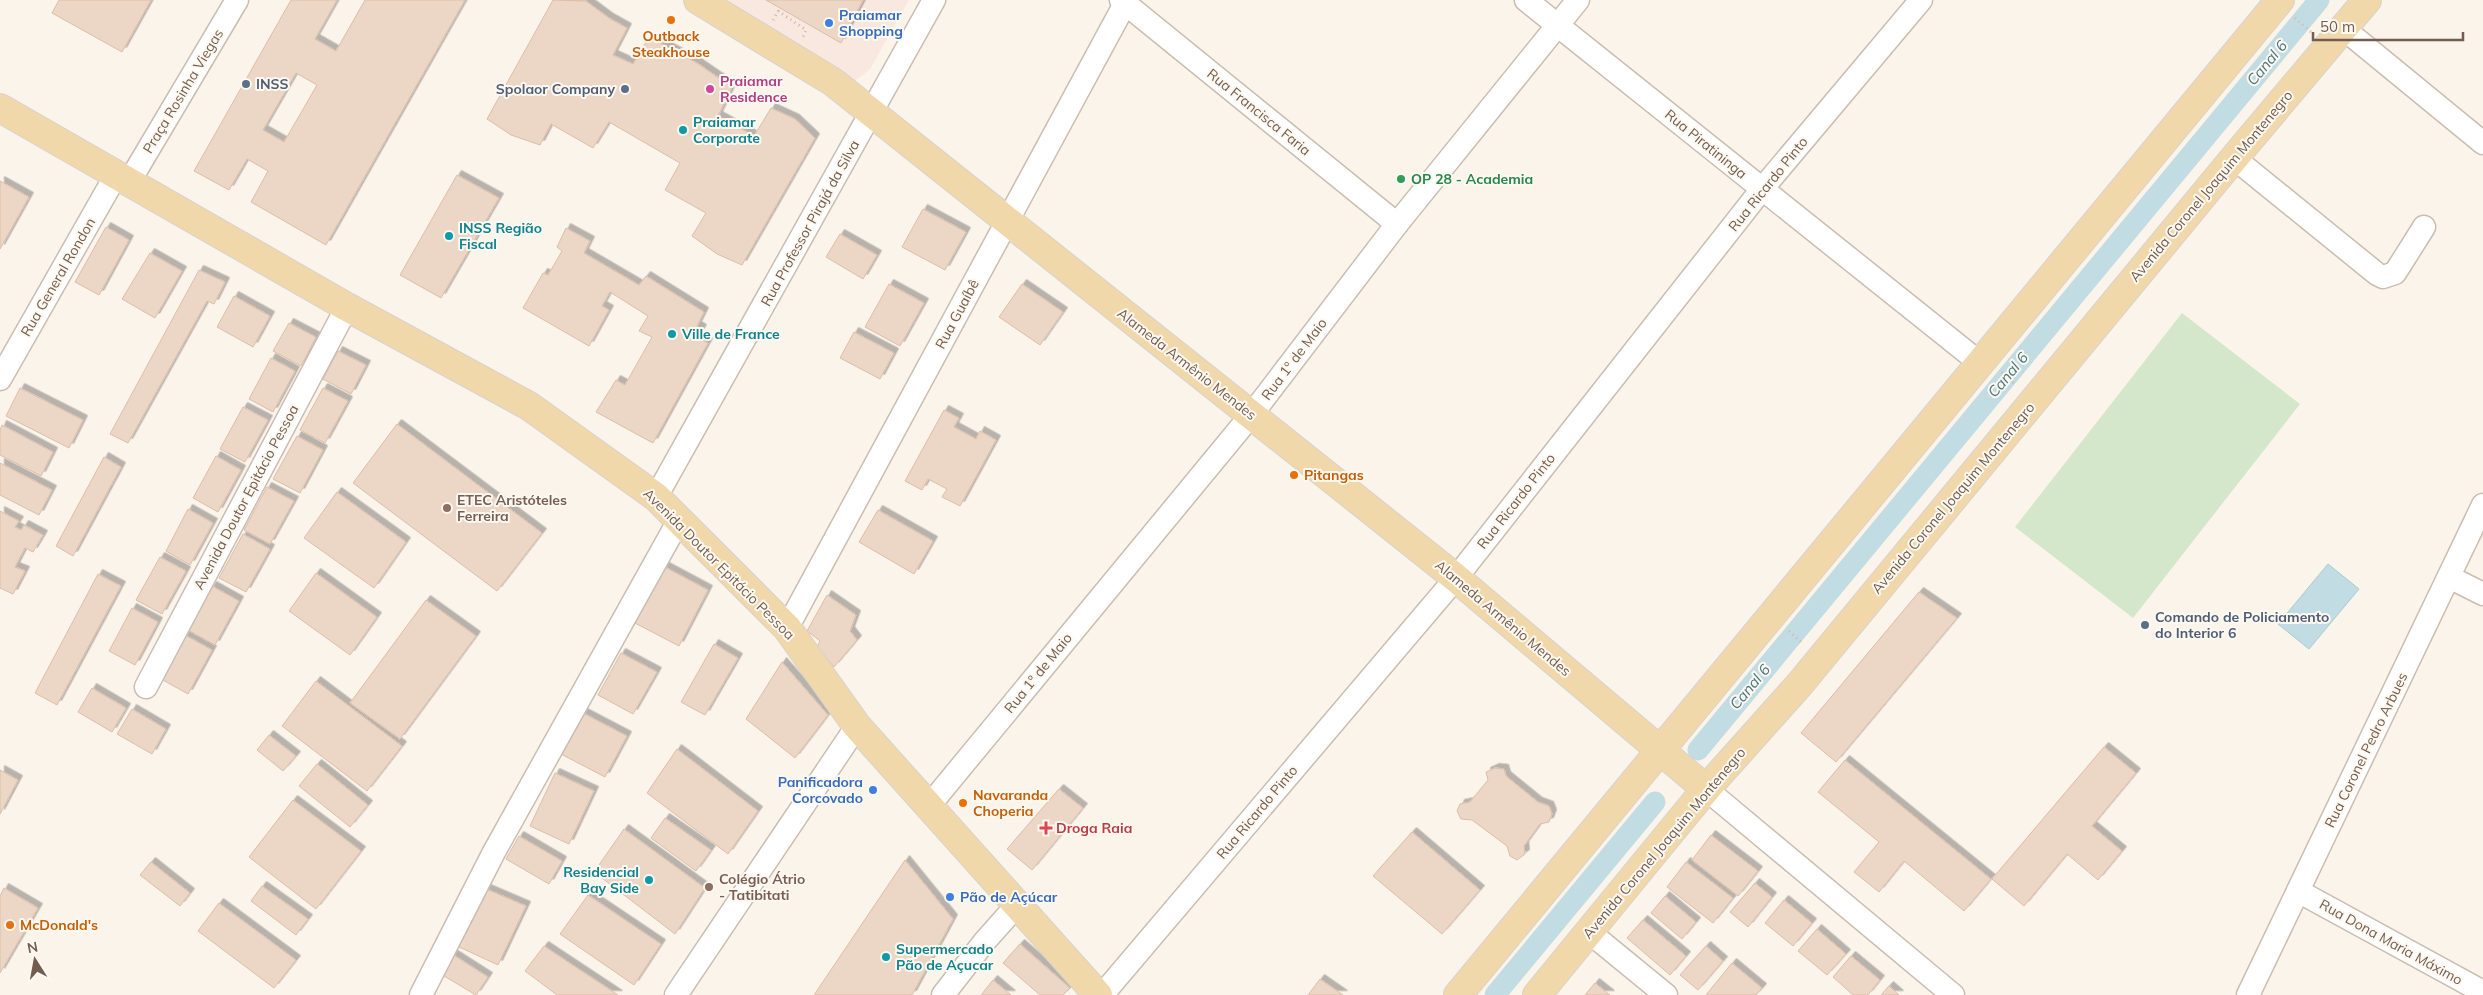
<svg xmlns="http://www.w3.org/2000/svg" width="2483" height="995" font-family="Mulish,sans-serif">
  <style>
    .commercial { fill: #f9e8df }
    .green { fill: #d5e7ca }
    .water { fill: #c1dce2; stroke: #a8cbd2 }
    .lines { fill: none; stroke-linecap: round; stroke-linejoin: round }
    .canal { stroke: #c1dce2; stroke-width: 21 }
    .building { fill: #ecd6c5; stroke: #ddbda7; fill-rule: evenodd; filter: url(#shadow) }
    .minor-casing { stroke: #cbbdb1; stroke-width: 25 }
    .major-casing { stroke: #d8d2ce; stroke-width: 30 }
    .path { stroke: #d1b9a8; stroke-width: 3; stroke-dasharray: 1 4; stroke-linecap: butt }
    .minor { stroke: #fff; stroke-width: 22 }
    .major { stroke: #f0d8ab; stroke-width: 28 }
    .food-dot { fill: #e8710a; stroke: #fdf8f0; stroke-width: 2 }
    .shop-dot { fill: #3f7fe0; stroke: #fdf8f0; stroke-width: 2 }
    .service-dot { fill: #5c6f8a; stroke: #fdf8f0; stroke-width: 2 }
    .hotel-dot { fill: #d1479c; stroke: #fdf8f0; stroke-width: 2 }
    .culture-dot { fill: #0f9aa8; stroke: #fdf8f0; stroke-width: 2 }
    .leisure-dot { fill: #2e9e5b; stroke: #fdf8f0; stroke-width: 2 }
    .education-dot { fill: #8d6e63; stroke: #fdf8f0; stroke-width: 2 }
    .health-dot { fill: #e0444e; stroke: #fdf8f0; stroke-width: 2 }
    .labels { text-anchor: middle; stroke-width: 4; stroke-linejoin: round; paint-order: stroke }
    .shop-label { font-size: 14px; font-weight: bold; fill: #366cbe; stroke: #fdf8f0; text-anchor: start }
    .food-label { font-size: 14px; font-weight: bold; fill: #c56008; stroke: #fdf8f0; text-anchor: start }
    .hotel-label { font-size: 14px; font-weight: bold; fill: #b23c85; stroke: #fdf8f0; text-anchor: start }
    .service-label { font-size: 14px; font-weight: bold; fill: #4e5e75; stroke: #fdf8f0; text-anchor: start }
    .street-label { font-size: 14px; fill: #725d50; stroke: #fdf8f0 }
    .culture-label { font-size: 14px; font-weight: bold; fill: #0d838f; stroke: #fdf8f0; text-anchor: start }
    .leisure-label { font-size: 14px; font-weight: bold; fill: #27864d; stroke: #fdf8f0; text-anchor: start }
    .education-label { font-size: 14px; font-weight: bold; fill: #785e54; stroke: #fdf8f0; text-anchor: start }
    .health-label { font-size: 14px; font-weight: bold; fill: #be3a42; stroke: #fdf8f0; text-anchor: start }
    .water-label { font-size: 15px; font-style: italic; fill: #4c7882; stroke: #fdf8f0 }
  </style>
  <defs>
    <filter id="shadow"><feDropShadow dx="4.5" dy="-4.5" stdDeviation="0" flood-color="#0004"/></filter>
  </defs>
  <rect width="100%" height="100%" fill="#faf4ea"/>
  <path class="commercial" d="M720,0H909L870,69L855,81L850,80Z"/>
  <path class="green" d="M2182,313L2300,404L2133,618L2015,527Z"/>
  <path class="water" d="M2328,564L2359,589L2309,649L2278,624Z"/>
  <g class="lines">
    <g class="canal">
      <path d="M1698,750L2319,0"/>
      <path d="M1495,995L1655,802"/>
    </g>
  </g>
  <g class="building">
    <path d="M59,0H151L122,52L52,13Z"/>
    <path d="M291,0H337L315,39L336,51L365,0H465L326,245L251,202L268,171L247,159L229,190L194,171ZM296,73L317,85L284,142L263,130Z"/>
    <path d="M553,0L586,1L609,18L627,28L613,55L633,64L649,37L697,63L732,87L718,116L754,136L771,108L795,119L815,138L742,265L717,254L692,236L706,213L665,190L680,163L609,122L593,148L551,124L540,145L511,135L487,119Z"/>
    <path d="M766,0H863L841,43Z"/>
    <path d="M457,175L499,198L441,298L400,275Z"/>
    <path d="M0,181L29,197L0,249Z"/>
    <path d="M923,209L966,232L945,270L902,247Z"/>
    <path d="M106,227L129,240L99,295L75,282Z"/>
    <path d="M566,228L590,241L584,253L639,285L646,276L704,312L697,326L702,329L697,337L708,343L653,443L596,412L616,380L625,385L652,337L639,331L648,316L610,292L602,306L609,310L589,346L523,308L543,273L548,275L562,251L557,247Z"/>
    <path d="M840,234L877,255L863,279L826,257Z"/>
    <path d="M150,253L182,271L155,318L122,299Z"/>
    <path d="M199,270L225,282L214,304L207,301L128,443L110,434Z"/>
    <path d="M889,284L924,303L900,346L865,327Z"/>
    <path d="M1022,284L1063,312L1040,345L999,317Z"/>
    <path d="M234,296L270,316L253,347L217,327Z"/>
    <path d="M289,323L316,337L301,366L273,351Z"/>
    <path d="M854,332L894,353L880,379L840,358Z"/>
    <path d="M338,351L366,365L351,394L323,379Z"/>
    <path d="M271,358L295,371L273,412L249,399Z"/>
    <path d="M20,388L83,420L69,448L6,416Z"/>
    <path d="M323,388L348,401L325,443L300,430Z"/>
    <path d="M243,407L268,420L245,462L220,449Z"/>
    <path d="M944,410L959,418L954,427L976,439L980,431L996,440L960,506L942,497L947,489L928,479L922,490L905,481Z"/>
    <path d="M397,424L542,533L497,591L353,483Z"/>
    <path d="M2,425L53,452L41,476L0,455V430Z"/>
    <path d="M297,436L323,450L300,493L273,479Z"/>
    <path d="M216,456L241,470L218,512L193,498Z"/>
    <path d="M104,457L121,467L73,556L56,546Z"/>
    <path d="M0,463L52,490L39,515L0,495Z"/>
    <path d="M267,487L294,501L270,544L244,530Z"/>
    <path d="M337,492L406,542L374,588L304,538Z"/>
    <path d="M188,509L213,523L190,565L166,551Z"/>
    <path d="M878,510L933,541L914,574L859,542Z"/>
    <path d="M0,511L19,521L15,527L21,530L24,525L43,535L33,552L25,548L15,567L25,571L13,594L0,588Z"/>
    <path d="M243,534L270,549L246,592L219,578Z"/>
    <path d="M160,557L186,571L162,614L136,600Z"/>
    <path d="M663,566L708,590L679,646L633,622Z"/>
    <path d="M316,573L377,617L350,655L289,611Z"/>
    <path d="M98,574L121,586L57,705L35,693Z"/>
    <path d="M212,586L239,601L215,645L188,630Z"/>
    <path d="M1919,592L1957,618L1836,762L1801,733Z"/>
    <path d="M827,595L856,615L850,631L857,640L834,667L817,647L820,641L807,631Z"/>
    <path d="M426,600L476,636L400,739L350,703Z"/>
    <path d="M132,608L158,622L135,665L109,651Z"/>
    <path d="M185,635L212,650L188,694L161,679Z"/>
    <path d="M714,644L738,658L705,715L681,702Z"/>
    <path d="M621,653L657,672L633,714L598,695Z"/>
    <path d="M782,662L828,715L795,758L746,719Z"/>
    <path d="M316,681L402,746L367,791L282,726Z"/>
    <path d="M92,688L126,708L112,732L78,712Z"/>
    <path d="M132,709L166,729L152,754L117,734Z"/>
    <path d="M583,713L627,736L605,777L561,754Z"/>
    <path d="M269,735L296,756L283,771L257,750Z"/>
    <path d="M2104,747L2136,773L2092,826L2122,851L2098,880L2067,854L2024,906L1992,879Z"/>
    <path d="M677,749L758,811L728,854L647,793Z"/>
    <path d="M1845,760L1991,879L1964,911L1904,861L1879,892L1854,872L1879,842L1818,792Z"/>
    <path d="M317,764L368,805L350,827L299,786Z"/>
    <path d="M1495,768L1504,769L1506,776L1538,802L1549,806L1552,814L1549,822L1540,824L1524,846L1525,854L1517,860L1510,856L1507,846L1472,820L1461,819L1457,811L1460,804L1470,802L1488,780L1486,772Z"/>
    <path d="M0,770L18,780L0,814Z"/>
    <path d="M555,773L594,791L569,844L530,826Z"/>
    <path d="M1059,789L1083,808L1032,870L1007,849Z"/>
    <path d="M293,800L361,851L316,909L249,857Z"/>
    <path d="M665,818L711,850L696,871L651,838Z"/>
    <path d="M624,829L705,888L675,934L594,872Z"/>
    <path d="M1412,832L1480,890L1442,934L1373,876Z"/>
    <path d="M1711,835L1758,871L1738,896L1692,860Z"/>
    <path d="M519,836L562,861L549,884L506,859Z"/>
    <path d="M905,860L953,919L912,995H814Z"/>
    <path d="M151,862L190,893L180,906L140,875Z"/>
    <path d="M1686,862L1733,898L1713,923L1667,887Z"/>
    <path d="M1755,883L1772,897L1748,927L1730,912Z"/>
    <path d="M262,886L308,919L296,935L251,901Z"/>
    <path d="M4,888L38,908L0,973V896Z"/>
    <path d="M484,888L526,906L498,965L457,946Z"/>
    <path d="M588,895L661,944L634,985L560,934Z"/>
    <path d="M1665,896L1696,922L1682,939L1651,913Z"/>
    <path d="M1784,900L1812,923L1793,946L1765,923Z"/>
    <path d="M219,903L296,960L274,988L198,931Z"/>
    <path d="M1643,920L1686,956L1670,975L1627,938Z"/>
    <path d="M1817,929L1846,954L1827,975L1798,951Z"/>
    <path d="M1020,944L1070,988L1063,995H1040L1003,963Z"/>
    <path d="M544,946L618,995H557L525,971Z"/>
    <path d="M1706,946L1723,961L1698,990L1680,975Z"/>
    <path d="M452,954L488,977L476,995L439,973Z"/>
    <path d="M1851,956L1880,980L1868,995H1853L1833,977Z"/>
    <path d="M1732,963L1762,988L1756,995H1706Z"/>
    <path d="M1320,979L1343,995H1308Z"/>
    <path d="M993,980L1011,995H981Z"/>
    <path d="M1595,983L1610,995H1585Z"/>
    <path d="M1889,986L1899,995H1881Z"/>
  </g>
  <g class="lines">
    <defs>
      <g id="minor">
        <path d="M1121,0L1397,224"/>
        <path d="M1526,0L1980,363"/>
        <path d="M2344,29L2483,143"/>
        <path d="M2234,158L2377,274L2383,277L2395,273L2424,227"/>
        <path d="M129,182L237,0"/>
        <path d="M0,379L116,175"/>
        <path d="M656,497L934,0"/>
        <path d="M2449,577L2483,594"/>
        <path d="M787,628L1127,0"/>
        <path d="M146,687L347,307"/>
        <path d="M1706,789L1953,995"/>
        <path d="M928,807L1252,414L1397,224L1578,0"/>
        <path d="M2298,891L2483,992"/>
        <path d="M1589,932L1666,995"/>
        <path d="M421,995L494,852L679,520"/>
        <path d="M676,995L857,726"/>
        <path d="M943,995L985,941L1017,905"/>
        <path d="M1102,995L1456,578L1762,189L1921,0"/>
        <path d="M2248,995L2483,505"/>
      </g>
      <g id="major">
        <path d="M698,0L833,82L1456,578L1706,789"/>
        <path d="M0,108L347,307L529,406L656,497L787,628L857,726L1098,995"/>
        <path d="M1458,995L2280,0"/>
        <path d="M1537,995L1706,789L1799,685L2234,158L2367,0"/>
      </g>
    </defs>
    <use href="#minor" class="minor-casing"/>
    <use href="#major" class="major-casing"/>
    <g class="path">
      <path d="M778,11L806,30L803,37"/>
      <path d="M2295,18L2311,32"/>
      <path d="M773,20L780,8"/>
      <path d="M2002,372L2016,385"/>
      <path d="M1789,631L1803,644"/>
    </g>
    <use href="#minor" class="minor"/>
    <use href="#major" class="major"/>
  </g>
  <g class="food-dot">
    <circle cx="671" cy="20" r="5"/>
    <circle cx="1294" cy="475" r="5"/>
    <circle cx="963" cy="803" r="5"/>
    <circle cx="10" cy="925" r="5"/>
  </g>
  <g class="shop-dot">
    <circle cx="829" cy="23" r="5"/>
    <circle cx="873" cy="790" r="5"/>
    <circle cx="950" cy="897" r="5"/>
  </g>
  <g class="service-dot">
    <circle cx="246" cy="84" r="5"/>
    <circle cx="625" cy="89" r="5"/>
    <circle cx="2145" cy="625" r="5"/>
  </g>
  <circle class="hotel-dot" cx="710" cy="89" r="5"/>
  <g class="culture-dot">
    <circle cx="683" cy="130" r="5"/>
    <circle cx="449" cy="236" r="5"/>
    <circle cx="672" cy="334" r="5"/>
    <circle cx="649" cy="880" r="5"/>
    <circle cx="886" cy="957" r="5"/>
  </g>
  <circle class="leisure-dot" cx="1401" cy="179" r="5"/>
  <g class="education-dot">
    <circle cx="447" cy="508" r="5"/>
    <circle cx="709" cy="887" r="5"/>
  </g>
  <path class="health-dot" d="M1043.5 820.5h5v5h5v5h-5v5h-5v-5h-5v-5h5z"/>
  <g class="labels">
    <g class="shop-label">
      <text x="839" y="20">Praiamar<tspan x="839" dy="16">Shopping</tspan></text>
      <text x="863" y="787" text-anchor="end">Panificadora<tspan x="863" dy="16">Corcovado</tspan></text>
      <text x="960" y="902">Pão de Açúcar</text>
    </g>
    <g class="food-label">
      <text x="671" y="41" text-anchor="middle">Outback<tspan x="671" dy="16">Steakhouse</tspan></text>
      <text x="1304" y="480">Pitangas</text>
      <text x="973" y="800">Navaranda<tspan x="973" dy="16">Choperia</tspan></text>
      <text x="20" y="930">McDonald's</text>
    </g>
    <g class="hotel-label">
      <text x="720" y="86">Praiamar<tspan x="720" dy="16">Residence</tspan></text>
    </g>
    <g class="service-label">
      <text x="256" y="89">INSS</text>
      <text x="615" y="94" text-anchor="end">Spolaor Company</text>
      <text x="2155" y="622">Comando de Policiamento<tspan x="2155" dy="16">do Interior 6</tspan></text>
    </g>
    <g class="street-label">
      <text transform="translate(183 91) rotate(-59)" y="5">Praça Rosinha Viegas</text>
      <text transform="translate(1259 112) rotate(39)" y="5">Rua Francisca Faria</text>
      <text transform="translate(1706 144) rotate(39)" y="5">Rua Piratininga</text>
      <text transform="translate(1768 184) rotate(-51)" y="5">Rua Ricardo Pinto</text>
      <text transform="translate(2211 186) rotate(-50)" y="5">Avenida Coronel Joaquim Montenegro</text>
      <text transform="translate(810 223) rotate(-61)" y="5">Rua Professor Pirajá da Silva</text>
      <text transform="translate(58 277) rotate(-60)" y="5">Rua General Rondon</text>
      <text transform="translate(957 314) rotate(-62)" y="5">Rua Guaíbê</text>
      <text transform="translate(1294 359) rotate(-53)" y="5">Rua 1º de Maio</text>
      <text transform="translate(1187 364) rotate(38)" y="5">Alameda Armênio Mendes</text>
      <text transform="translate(246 497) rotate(-62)" y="5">Avenida Doutor Epitácio Pessoa</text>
      <text transform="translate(1953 498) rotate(-50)" y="5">Avenida Coronel Joaquim Montenegro</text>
      <text transform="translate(1516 501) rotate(-52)" y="5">Rua Ricardo Pinto</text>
      <text transform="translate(719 564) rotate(45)" y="5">Avenida Doutor Epitácio Pessoa</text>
      <text transform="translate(1503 618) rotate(40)" y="5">Alameda Armênio Mendes</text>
      <text transform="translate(1038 673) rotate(-51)" y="5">Rua 1º de Maio</text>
      <text transform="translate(2366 750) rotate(-64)" y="5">Rua Coronel Pedro Arbues</text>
      <text transform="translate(1257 812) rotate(-50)" y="5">Rua Ricardo Pinto</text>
      <text transform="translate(1664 843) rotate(-50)" y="5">Avenida Coronel Joaquim Montenegro</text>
      <text transform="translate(2391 942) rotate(29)" y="5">Rua Dona Maria Máximo</text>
    </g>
    <g class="culture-label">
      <text x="693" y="127">Praiamar<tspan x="693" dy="16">Corporate</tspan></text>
      <text x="459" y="233">INSS Região<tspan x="459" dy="16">Fiscal</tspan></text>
      <text x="682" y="339">Ville de France</text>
      <text x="639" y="877" text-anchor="end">Residencial<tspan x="639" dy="16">Bay Side</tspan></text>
      <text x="896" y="954">Supermercado<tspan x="896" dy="16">Pão de Açucar</tspan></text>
    </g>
    <g class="leisure-label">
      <text x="1411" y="184">OP 28 - Academia</text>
    </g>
    <g class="education-label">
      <text x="457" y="505">ETEC Aristóteles<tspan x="457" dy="16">Ferreira</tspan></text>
      <text x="719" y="884">Colégio Átrio<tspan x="719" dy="16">- Tatibitati</tspan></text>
    </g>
    <g class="health-label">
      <text x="1056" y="833">Droga Raia</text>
    </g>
    <g class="water-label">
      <text transform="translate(2267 63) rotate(-50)" y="5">Canal 6</text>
      <text transform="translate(2008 375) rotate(-50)" y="5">Canal 6</text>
      <text transform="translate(1750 687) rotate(-50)" y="5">Canal 6</text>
    </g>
  </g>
  <g transform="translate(35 960) rotate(349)" stroke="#fdf8f0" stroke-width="4" paint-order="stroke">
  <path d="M0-4L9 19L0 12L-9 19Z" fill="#725d50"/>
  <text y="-8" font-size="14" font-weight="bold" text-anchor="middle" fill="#725d50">N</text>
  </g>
  <path d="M2313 32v8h150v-8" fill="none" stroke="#725d50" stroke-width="2.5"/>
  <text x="2320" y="32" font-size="15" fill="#725d50" stroke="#fdf8f0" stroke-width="4" paint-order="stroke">50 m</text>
</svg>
